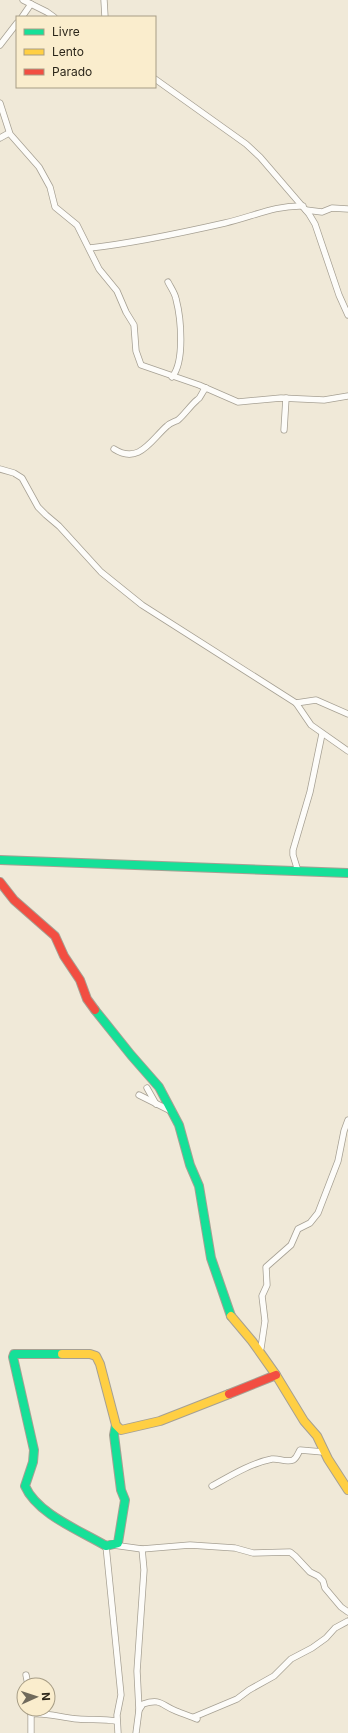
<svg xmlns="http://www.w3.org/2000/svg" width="348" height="1733" font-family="Inter,sans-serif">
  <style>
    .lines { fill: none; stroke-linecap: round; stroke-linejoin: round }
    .street-casing { stroke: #a6a093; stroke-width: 7 }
    .fast-casing { stroke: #a6a093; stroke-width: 10 }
    .slow-casing { stroke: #a6a093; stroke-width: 10 }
    .jam-casing { stroke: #a6a093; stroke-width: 10 }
    .street { stroke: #fdfcf9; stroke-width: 5.5 }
    .fast { stroke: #16e098; stroke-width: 8 }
    .slow { stroke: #ffcf43; stroke-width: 8 }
    .jam { stroke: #f24e42; stroke-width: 8 }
  </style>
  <rect width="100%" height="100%" fill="#f0e9d8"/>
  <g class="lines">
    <defs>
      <g id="street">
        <path d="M23,0L47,12L54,17"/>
        <path d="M104,0L105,17"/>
        <path d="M22,17L31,4"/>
        <path d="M0,45L17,23"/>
        <path d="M155,79L246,144L260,157L309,214L315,224L339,295L348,315"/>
        <path d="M0,103L10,134L39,167L50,187L55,207L77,225L99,269L117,291L126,312L134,325L136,351L141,365L199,385L238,402L281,398L324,400L348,396"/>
        <path d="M0,138L9,133"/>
        <path d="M306,210L322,212L332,208L348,209"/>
        <path d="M90,248C135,243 181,233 225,223C252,217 275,205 303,206"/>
        <path d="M168,282C171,288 175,293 176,299C181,318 185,362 172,377"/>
        <path d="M284,430L286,398"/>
        <path d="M114,449C139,465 151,440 167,426C170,423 174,422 178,420C185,414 190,406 197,400C202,397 201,392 206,388"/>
        <path d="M0,469L14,473L22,478L38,507L46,515L59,526L101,572L142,605L296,703L311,725L348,751"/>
        <path d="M296,703L316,700L348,714"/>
        <path d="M298,871L293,855V850L310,792L322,734"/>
        <path d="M147,1088L156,1104"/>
        <path d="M139,1095L173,1112"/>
        <path d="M259,1351L261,1348L265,1321L262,1296L267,1285L266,1267L291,1245L298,1229L310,1223L318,1213L338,1161L344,1131L348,1120"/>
        <path d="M212,1486C230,1476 251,1463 272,1459C279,1458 286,1463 293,1460C297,1458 298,1453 300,1450L323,1452"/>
        <path d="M113,1545L142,1549L190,1545L235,1548L253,1553L290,1552L295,1556L310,1572L318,1576L323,1581L325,1588L341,1607L348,1612"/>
        <path d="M106,1546L121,1695L117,1715L118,1733"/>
        <path d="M26,1675L28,1685"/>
        <path d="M31,1709V1733"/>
        <path d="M139,1710L137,1671L144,1570L142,1549"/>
        <path d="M31,1714C47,1712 62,1718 78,1719C91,1720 103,1719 116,1721"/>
        <path d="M194,1717L237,1699L249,1690L274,1676L291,1659L312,1648L326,1638L335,1628L348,1621"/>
        <path d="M136,1733L139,1710L143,1704C161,1698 161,1705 176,1711C183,1714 190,1716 197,1719"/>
      </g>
      <g id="fast">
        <path d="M0,860L348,873"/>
        <path d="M95,1010L131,1055L159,1087L179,1125L190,1165L199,1186L211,1258L231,1316"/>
        <path d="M62,1354H14L13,1357L34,1450L33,1462L25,1486C37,1514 81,1531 106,1546L118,1543L125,1500L121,1490L114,1435L116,1425"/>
      </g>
      <g id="slow">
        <path d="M231,1316L252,1341L276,1375L304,1421L317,1436L328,1459L348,1490"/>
        <path d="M62,1354H90L96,1356L100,1364L116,1425L121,1430L160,1421L229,1394"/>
      </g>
      <g id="jam">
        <path d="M0,882L14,900L55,936L64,956L80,980L87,999L95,1010"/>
        <path d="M229,1394L276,1375"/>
      </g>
    </defs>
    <use href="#street" class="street-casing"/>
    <use href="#fast" class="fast-casing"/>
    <use href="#slow" class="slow-casing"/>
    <use href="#jam" class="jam-casing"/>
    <use href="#street" class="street"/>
    <use href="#fast" class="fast"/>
    <use href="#slow" class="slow"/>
    <use href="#jam" class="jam"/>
  </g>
  <rect x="16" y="16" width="140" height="72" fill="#faedcd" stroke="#a79d85"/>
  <rect x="24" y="29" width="20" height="6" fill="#16e098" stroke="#a79d85"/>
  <text x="52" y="36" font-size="12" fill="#2b261a">Livre</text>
  <rect x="24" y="49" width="20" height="6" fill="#ffcf43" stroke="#a79d85"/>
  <text x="52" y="56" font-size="12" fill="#2b261a">Lento</text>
  <rect x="24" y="69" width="20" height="6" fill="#f24e42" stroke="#a79d85"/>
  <text x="52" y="76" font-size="12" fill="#2b261a">Parado</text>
  <g transform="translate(36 1697) rotate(87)"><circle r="19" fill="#faedcd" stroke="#a79d85"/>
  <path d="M0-3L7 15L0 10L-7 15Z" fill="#706a5c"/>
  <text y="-6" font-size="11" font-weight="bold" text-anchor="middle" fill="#2b261a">N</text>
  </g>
</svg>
